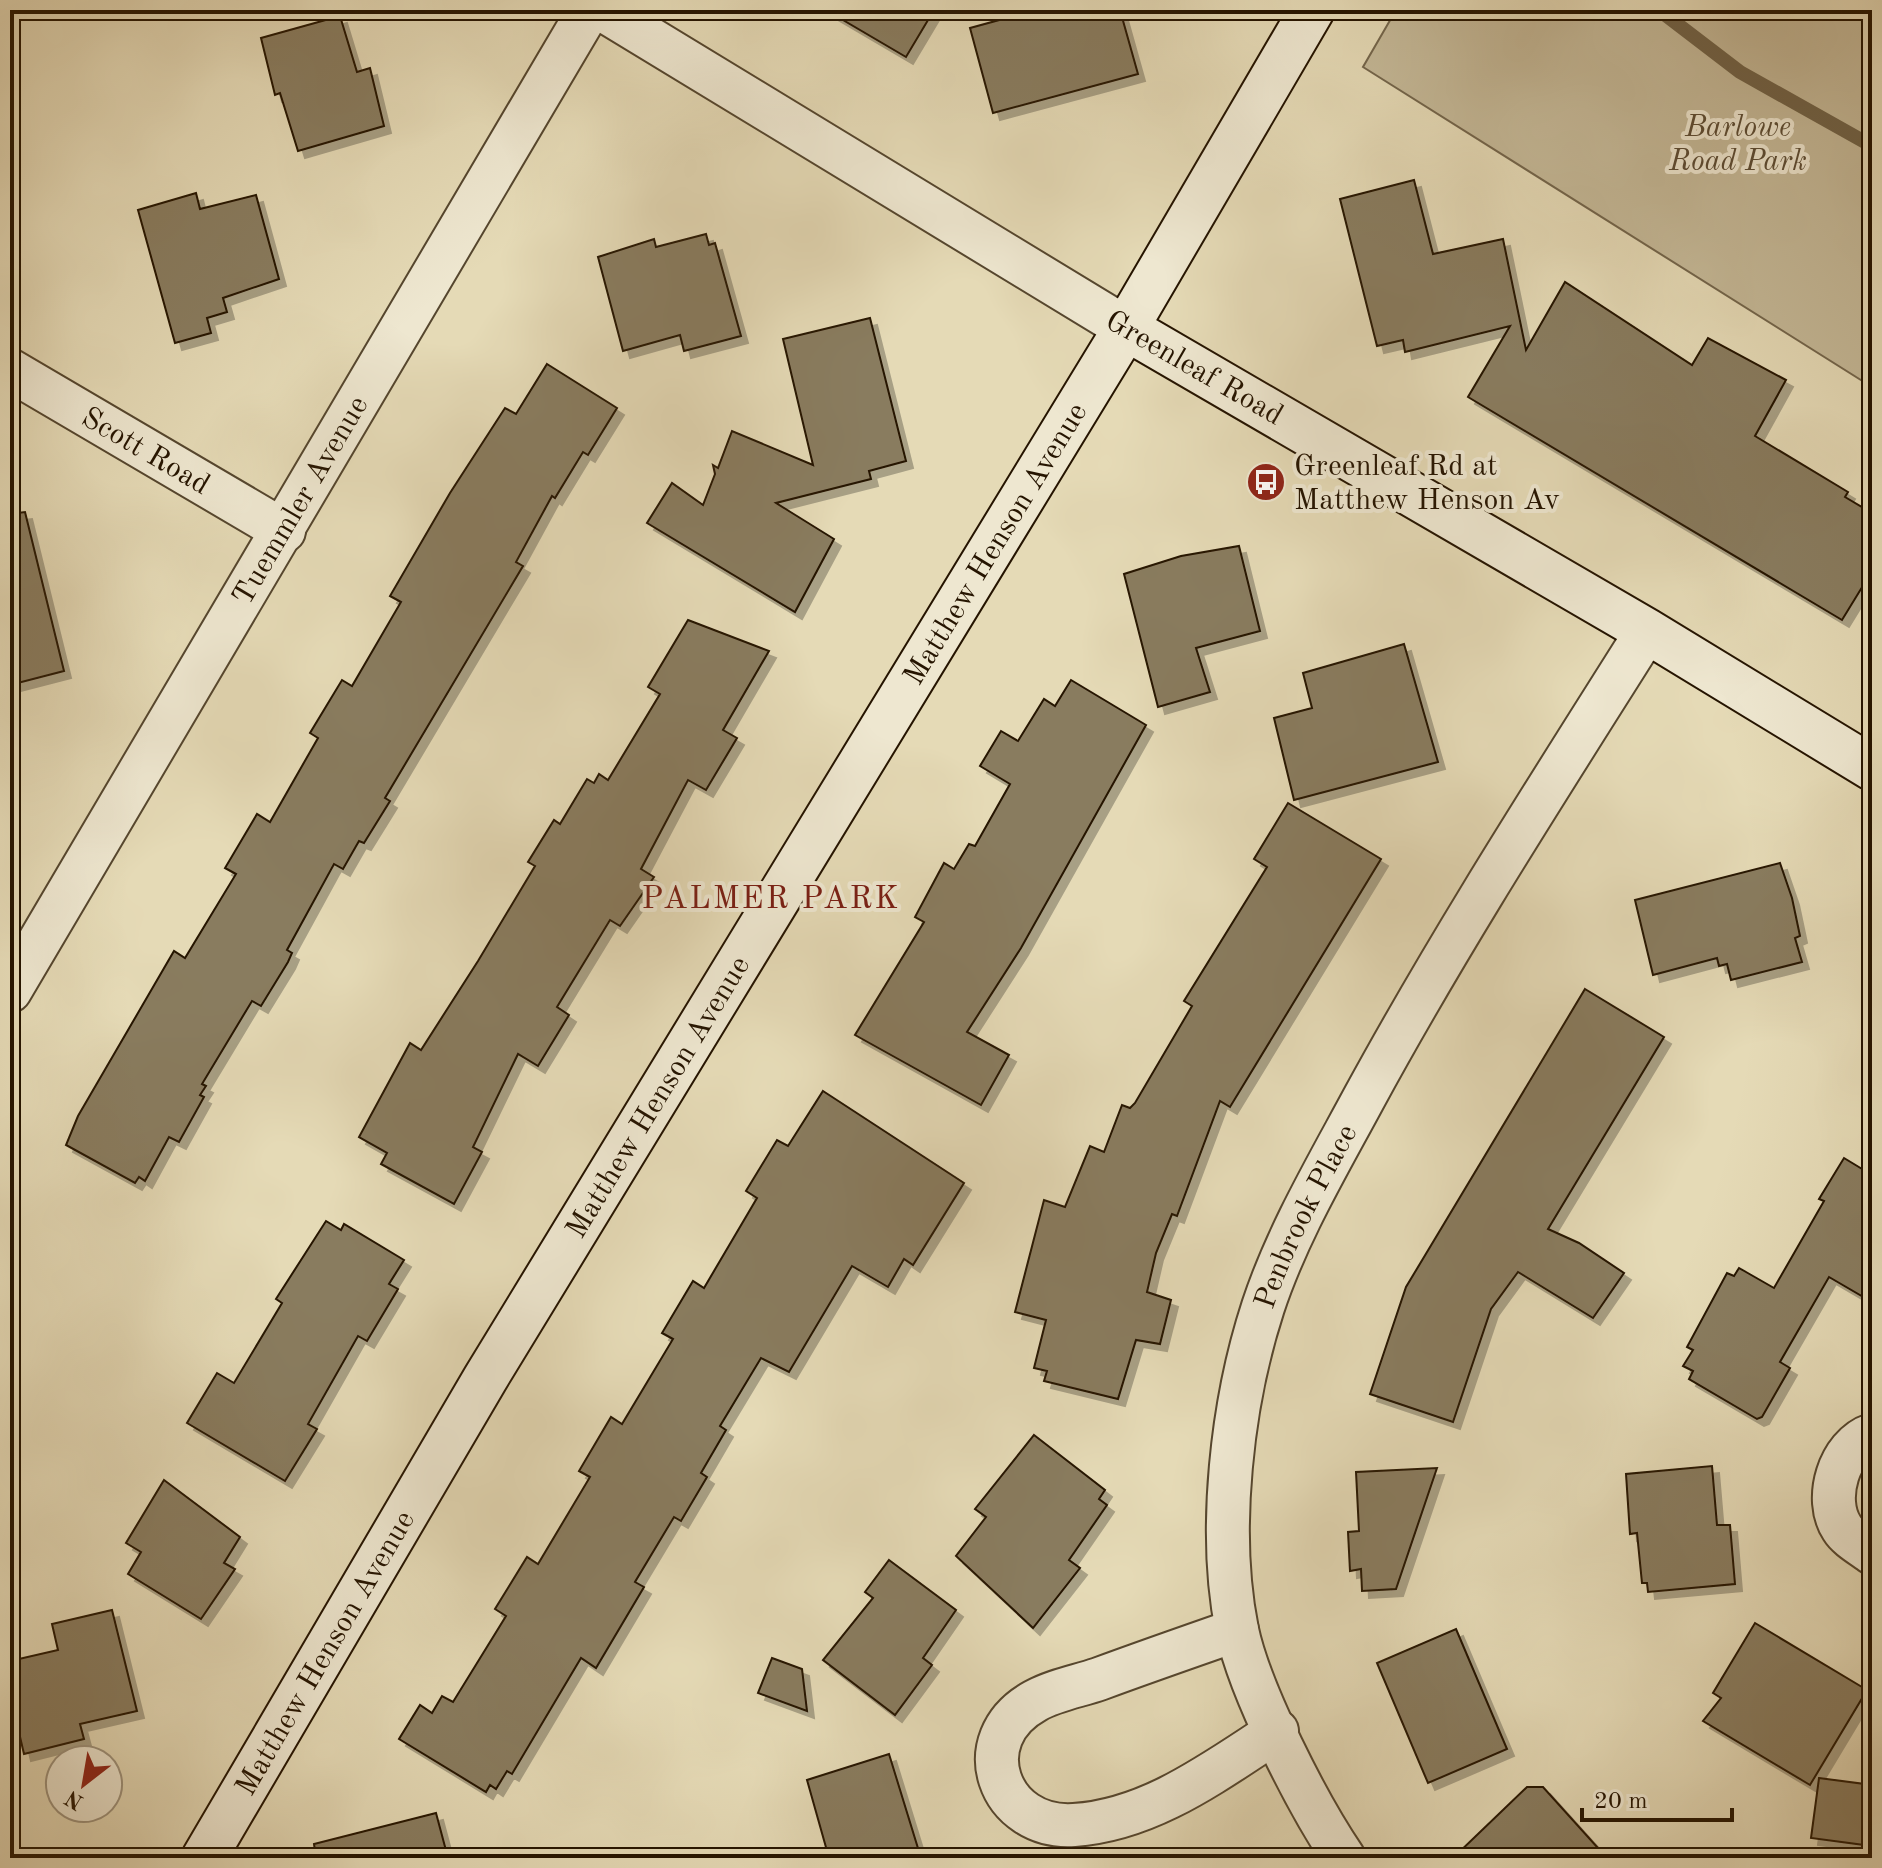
<svg xmlns="http://www.w3.org/2000/svg" width="1882" height="1868" font-family="'Old Standard TT',serif">
  <style>
    .green { fill: #c4b897; stroke: #74664c; stroke-width: 2 }
    .lines { fill: none; stroke-linecap: round; stroke-linejoin: round }
    .stream { stroke: #716348; stroke-width: 14 }
    .building { fill: #897b5f; stroke: #251400; stroke-width: 2; filter: url(#shadow) }
    .street-casing { stroke: #55462e; stroke-width: 46 }
    .secondary-casing { stroke: #251400; stroke-width: 48 }
    .street { stroke: #eee7d0; stroke-width: 42 }
    .secondary { stroke: #eee7d0; stroke-width: 44 }
    .labels { text-anchor: middle; stroke-width: 8; stroke-linejoin: round; paint-order: stroke }
    .park-label { font-size: 30px; font-style: italic; fill: #5d4d35; stroke: #eee7d0 }
    .street-label { font-size: 30px; fill: #251400; stroke: #eee7d0 }
    .poi-label { font-size: 30px; fill: #251400; stroke: #eee7d0; text-anchor: start }
    .neighbourhood-label { font-size: 32px; letter-spacing: 2px; fill: #7a1f14; stroke: #eee7d0 }
  </style>
  <defs>
    <filter id="shadow"><feDropShadow dx="7" dy="7" stdDeviation="0" flood-color="#0004"/></filter>
  </defs>
  <rect width="100%" height="100%" fill="#e5dab6"/>
  <filter id="stains"><feTurbulence type="fractalNoise" baseFrequency=".0025" numOctaves="4"/><feColorMatrix values="0 0 0 0 .2 0 0 0 0 .09 0 0 0 0 .02 0 0 0 .5 -.17"/></filter>
  <radialGradient id="worn" r=".72"><stop offset=".6" stop-color="#630" stop-opacity="0"/><stop offset="1" stop-color="#630" stop-opacity=".3"/></radialGradient>
  <path class="green" d="M1396,10H1872V387L1363,67Z"/>
  <g class="lines">
    <path class="stream" d="M1659,10L1740,72L1872,146"/>
  </g>
  <g class="building">
    <path d="M826,10H934L906,57Z"/>
    <path d="M1036,10H1120L1138,74L993,113L970,28Z"/>
    <path d="M340,16L357,72L370,68L384,126L298,151L280,93L275,95L261,38Z"/>
    <path d="M1414,180L1433,254L1503,239L1526,350L1565,282L1692,365L1708,338L1786,380L1755,436L1848,492L1845,497L1872,513V571L1842,620L1468,397L1510,326L1405,352L1403,340L1377,346L1340,199Z"/>
    <path d="M196,193L200,209L256,195L279,279L223,298L227,312L207,318L211,333L175,343L138,210Z"/>
    <path d="M706,234L709,245L715,243L741,336L684,351L680,335L623,351L598,257L654,239L656,247Z"/>
    <path d="M870,318L906,461L869,471L871,479L776,503L834,539L795,612L647,523L672,483L703,505L715,474L713,465L718,468L732,431L813,465L783,339Z"/>
    <path d="M547,364L617,408L588,455L583,452L555,498L552,496L516,562L523,566L385,798L390,801L364,843L359,841L343,869L334,864L287,950L292,953L288,962L261,1006L252,1001L202,1084L206,1086L200,1095L204,1097L179,1142L169,1137L145,1181L139,1177L135,1183L66,1145L78,1116L174,951L185,958L236,874L225,868L257,814L270,822L318,738L310,733L342,680L352,686L401,602L390,596L450,493L505,408L516,414Z"/>
    <path d="M25,512L64,671L10,685V514Z"/>
    <path d="M1239,546L1260,631L1196,648L1210,692L1158,707L1124,574L1181,556Z"/>
    <path d="M688,620L769,651L723,730L737,738L706,790L688,780L641,869L654,877L620,926L610,920L557,1007L569,1015L538,1066L518,1054L473,1147L482,1152L454,1204L381,1164L387,1153L359,1137L410,1043L421,1050L478,961L535,866L528,862L554,820L560,824L587,779L594,783L599,774L608,780L660,694L648,687Z"/>
    <path d="M1404,644L1438,762L1294,800L1274,718L1312,708L1303,673Z"/>
    <path d="M1071,680L1146,725L1021,948L967,1032L1009,1055L981,1105L855,1035L924,922L915,917L944,863L954,869L969,844L975,846L1010,784L980,766L1001,731L1018,741L1044,699L1055,706Z"/>
    <path d="M1288,803L1381,859L1230,1107L1220,1101L1177,1216L1172,1214L1156,1253L1147,1292L1171,1300L1160,1344L1136,1340L1118,1399L1044,1381L1047,1371L1034,1368L1046,1320L1015,1312L1044,1200L1065,1207L1090,1146L1104,1152L1122,1105L1130,1108L1135,1103L1192,1006L1184,1001L1267,867L1254,859Z"/>
    <path d="M1780,863L1792,898L1800,936L1795,938L1802,962L1731,980L1727,964L1719,966L1717,958L1653,975L1635,900Z"/>
    <path d="M1585,989L1664,1037L1548,1229L1579,1243L1624,1273L1593,1318L1518,1272L1491,1309L1453,1422L1370,1394L1406,1287Z"/>
    <path d="M823,1091L964,1183L913,1265L904,1259L888,1287L852,1266L789,1372L761,1358L720,1426L726,1430L701,1473L707,1477L681,1521L674,1517L635,1582L644,1587L596,1668L581,1658L512,1774L507,1771L496,1789L490,1785L486,1792L399,1739L420,1705L432,1713L442,1696L453,1702L506,1616L495,1609L527,1557L538,1564L590,1477L579,1471L611,1417L622,1424L673,1339L662,1333L693,1281L704,1288L757,1198L746,1191L777,1140L788,1146Z"/>
    <path d="M1844,1158L1872,1175V1302L1829,1277L1780,1362L1790,1368L1762,1417L1757,1419L1689,1379L1693,1371L1683,1366L1693,1350L1687,1347L1727,1273L1734,1276L1739,1268L1774,1288L1824,1201L1819,1199Z"/>
    <path d="M326,1221L341,1230L344,1224L404,1260L389,1284L398,1289L367,1341L358,1336L308,1424L317,1429L285,1481L187,1423L217,1373L234,1383L282,1303L276,1299Z"/>
    <path d="M1034,1435L1105,1490L1099,1499L1107,1505L1069,1560L1080,1568L1033,1628L956,1556L986,1517L975,1509Z"/>
    <path d="M1712,1466L1717,1525H1730L1735,1584L1648,1592L1647,1583H1642L1637,1533L1630,1534L1626,1474Z"/>
    <path d="M1437,1468L1396,1589L1362,1591L1361,1569L1350,1571L1348,1532L1359,1531L1356,1472Z"/>
    <path d="M164,1480L240,1537L224,1563L235,1569L201,1619L128,1574L141,1552L126,1543Z"/>
    <path d="M889,1560L956,1610L923,1658L932,1665L895,1715L823,1660L873,1598L865,1592Z"/>
    <path d="M112,1610L137,1711L80,1724L84,1739L24,1754L10,1694V1661L58,1650L52,1624Z"/>
    <path d="M1755,1623L1867,1690L1810,1785L1703,1721L1721,1698L1713,1693Z"/>
    <path d="M1456,1629L1507,1749L1428,1783L1377,1663Z"/>
    <path d="M772,1658L802,1669L807,1711L758,1693Z"/>
    <path d="M889,1754L921,1858H829L807,1780Z"/>
    <path d="M1819,1778L1872,1785V1846L1811,1838Z"/>
    <path d="M1527,1787H1543L1607,1858H1453Z"/>
    <path d="M436,1813L448,1858H316L314,1844Z"/>
  </g>
  <g class="lines">
    <defs>
      <g id="street">
        <path d="M603,10L1126,328"/>
        <path id="s1" d="M10,370L284,531"/>
        <path id="s2" d="M10,991L589,10"/>
        <path d="M1872,1435C1839,1446 1823,1499 1842,1528C1848,1538 1863,1546 1872,1553"/>
        <path d="M1237,1630C1191,1646 1145,1662 1099,1679C1079,1686 1054,1690 1035,1701C966,1739 998,1830 1074,1825C1151,1820 1215,1771 1277,1731"/>
        <path id="s3" d="M1344,1858C1308,1805 1250,1692 1237,1630C1217,1531 1232,1402 1263,1307C1287,1234 1328,1165 1364,1098C1451,938 1550,785 1647,631"/>
      </g>
      <g id="secondary">
        <path d="M1126,328L1647,631L1872,768"/>
        <path id="s4" d="M204,1858L485,1379L1126,328L1312,10"/>
      </g>
    </defs>
    <use href="#street" class="street-casing"/>
    <use href="#secondary" class="secondary-casing"/>
    <use href="#street" class="street"/>
    <use href="#secondary" class="secondary"/>
  </g>
  <defs>
    <symbol id="bus-disc" viewBox="-11 -11 22 22"><circle r="9.5" fill="#8f2418" stroke="#eee7d0"/><path d="M-5-6H5V4H4V6H2V4H-2V6H-4V4H-5ZM-3.5-4V0h7V-4ZM-3.5 1.2v1.5H-2V1.2ZM2 1.2v1.5H3.5V1.2Z" fill="#fff"/></symbol>
  </defs>
  <g fill-rule="evenodd">
    <use href="#bus-disc" x="1244" y="460" width="44" height="44"/>
  </g>
  <g class="labels">
    <g class="park-label">
      <text x="1738" y="136">Barlowe<tspan x="1738" dy="34">Road Park</tspan></text>
    </g>
    <g class="street-label">
      <text transform="translate(1195 367) rotate(30)" y="10">Greenleaf Road</text>
      <text dy="10" stroke="none"><textPath href="#s1" startOffset="158">Scott Road</textPath></text>
      <text dy="10" stroke="none"><textPath href="#s2" startOffset="570">Tuemmler Avenue</textPath></text>
      <text dy="10" stroke="none"><textPath href="#s4" startOffset="1534">Matthew Henson Avenue</textPath></text>
      <text dy="10" stroke="none"><textPath href="#s4" startOffset="886">Matthew Henson Avenue</textPath></text>
      <text dy="10" stroke="none"><textPath href="#s3" startOffset="680">Penbrook Place</textPath></text>
      <text dy="10" stroke="none"><textPath href="#s4" startOffset="238">Matthew Henson Avenue</textPath></text>
    </g>
    <g class="poi-label">
      <text x="1294" y="475">Greenleaf Rd at<tspan x="1294" dy="34">Matthew Henson Av</tspan></text>
    </g>
    <g class="neighbourhood-label">
      <text x="771" y="908">PALMER PARK</text>
    </g>
  </g>
  <rect width="1882" height="1868" fill="none" stroke="#e5dab6" stroke-width="40"/>
  <rect x="12" y="12" width="1858" height="1844" fill="none" stroke="#251400" stroke-width="4"/>
  <rect x="20" y="20" width="1842" height="1828" fill="none" stroke="#251400" stroke-width="2"/>
  <g transform="translate(84 1784) rotate(211)"><circle r="38" fill="#eee7d0" stroke="#9e937d" stroke-width="2"/>
  <path d="M0-6L14 30L0 20L-14 30Z" fill="#8f2418"/>
  <text y="-12" font-size="22" font-weight="bold" text-anchor="middle" fill="#251400">N</text>
  </g>
  <path d="M1582 1808v12h150v-12" fill="none" stroke="#251400" stroke-width="4"/>
  <text x="1594" y="1808" font-size="24" fill="#251400" stroke="#eee7d0" stroke-width="6" paint-order="stroke">20 m</text>
  <rect width="100%" height="100%" filter="url(#stains)"/>
  <rect width="100%" height="100%" fill="url(#worn)"/>
</svg>
